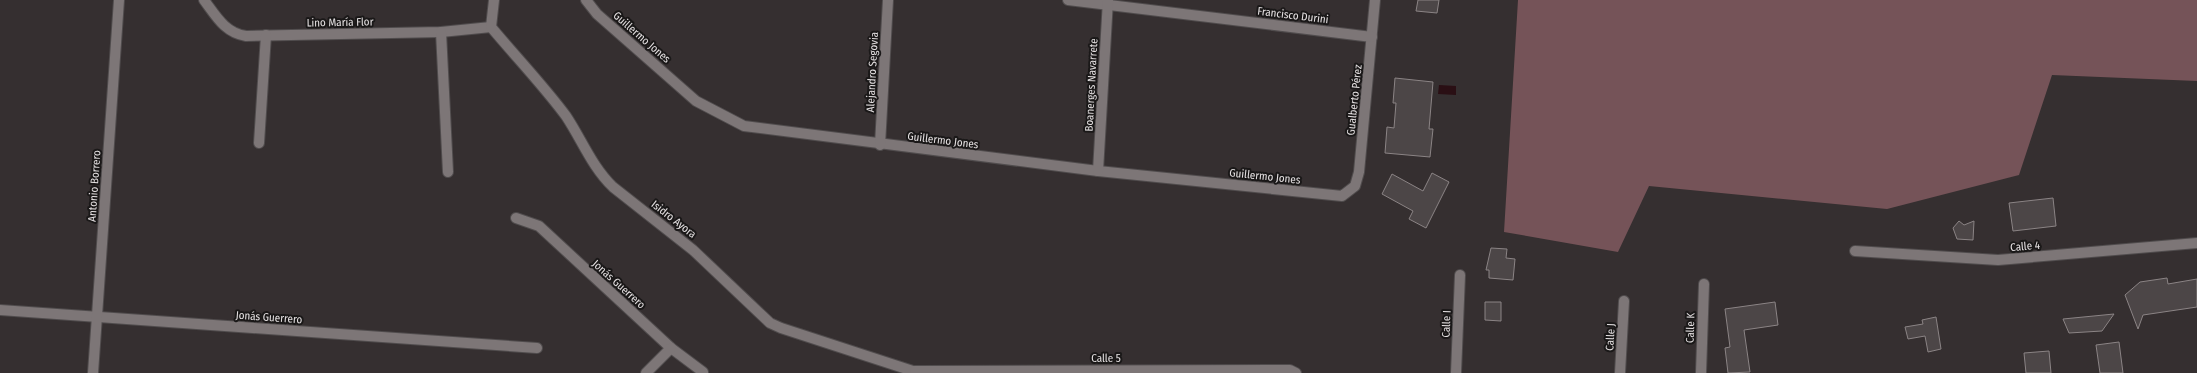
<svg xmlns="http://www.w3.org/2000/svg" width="2197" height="373" font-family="'Fira Sans Condensed',sans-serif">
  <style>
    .forest { fill: #755358 }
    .water { fill: #2a0f14 }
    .building { fill: #4c4647; stroke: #8b8485 }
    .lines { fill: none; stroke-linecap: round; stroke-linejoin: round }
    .minor-casing { stroke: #504c4d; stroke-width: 12 }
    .minor { stroke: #7d7677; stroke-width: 10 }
    .labels { text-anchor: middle; stroke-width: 4; stroke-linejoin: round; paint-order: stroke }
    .street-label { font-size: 11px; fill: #e5e1e2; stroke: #1a1818 }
  </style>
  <rect width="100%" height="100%" fill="#352f30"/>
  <path class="forest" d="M1518,0H2197V81L2052,75L2019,175L1887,209L1649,186L1618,252L1504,232Z"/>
  <path class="water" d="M1439,85L1456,86V95L1438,94Z"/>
  <g class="building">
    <path d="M1418,0H1439L1437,13L1416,11Z"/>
    <path d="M1395,78L1433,82L1429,129H1433L1430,157L1385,153L1387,127L1394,128L1396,103H1393Z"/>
    <path d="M1432,173L1449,182L1426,228L1409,219L1413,211L1382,194L1392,174L1423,191Z"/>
    <path d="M2053,198L2056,226L2013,231L2009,203Z"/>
    <path d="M1959,221L1964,225L1974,221L1973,240L1957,239L1953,228Z"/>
    <path d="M1491,248L1507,249L1506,258L1515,259L1513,280L1489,278V270H1486Z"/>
    <path d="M2167,278L2168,284L2197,279V307L2143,315L2138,329L2125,295L2140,282Z"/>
    <path d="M1485,302H1501V321L1485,320Z"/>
    <path d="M1775,302L1778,325L1744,330L1750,372L1728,373L1725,348L1730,347L1725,309Z"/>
    <path d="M2114,314L2102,331L2069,333L2063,319Z"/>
    <path d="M1936,317L1941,349L1928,352L1925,336L1908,339L1905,327L1923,324L1922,320Z"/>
    <path d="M2119,342L2123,373H2100L2096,345Z"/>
    <path d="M2049,351L2051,373H2026L2024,353Z"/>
  </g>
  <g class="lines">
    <defs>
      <g id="minor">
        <path d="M204,0C216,16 225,33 246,36L441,32L491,27"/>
        <path d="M494,0L491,27C516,57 543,85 566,116C582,140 592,167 613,187L693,250L770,323L781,328L919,373"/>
        <path d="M586,0L597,14L696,101L744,126L1098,171L1342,196L1355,186L1359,172L1375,0"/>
        <path d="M1068,0L1372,37"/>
        <path d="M441,32L448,172"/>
        <path d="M259,143L266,35"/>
        <path d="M880,145L888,0"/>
        <path d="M1098,171L1108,0"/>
        <path d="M516,218L539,226L671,348L703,372"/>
        <path d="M1855,251L1998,260L2197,243"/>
        <path d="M0,310L537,348"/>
        <path d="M915,371L1290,370L1296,373"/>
        <path d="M93,373L119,0"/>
        <path d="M646,373L671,348"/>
        <path d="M1456,373L1460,275"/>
        <path d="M1620,373L1624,301"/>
        <path d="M1701,373L1704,284"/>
      </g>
    </defs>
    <use href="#minor" class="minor-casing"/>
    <use href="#minor" class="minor"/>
  </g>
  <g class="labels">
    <g class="street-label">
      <text transform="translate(1293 15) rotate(7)" y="4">Francisco Durini</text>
      <text transform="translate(340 22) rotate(-1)" y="4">Lino María Flor</text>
      <text transform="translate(642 37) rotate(41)" y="4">Guillermo Jones</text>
      <text transform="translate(872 72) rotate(-87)" y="4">Alejandro Segovia</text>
      <text transform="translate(1091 85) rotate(-87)" y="4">Boanerges Navarrete</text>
      <text transform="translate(1354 100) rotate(-84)" y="4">Gualberto Pérez</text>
      <text transform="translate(943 140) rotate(7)" y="4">Guillermo Jones</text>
      <text transform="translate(1265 176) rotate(6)" y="4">Guillermo Jones</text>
      <text transform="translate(94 186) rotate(-86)" y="4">Antonio Borrero</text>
      <text transform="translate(674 219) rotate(38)" y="4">Isidro Ayora</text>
      <text transform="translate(2025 246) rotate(-5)" y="4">Calle 4</text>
      <text transform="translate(619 284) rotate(42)" y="4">Jonás Guerrero</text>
      <text transform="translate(269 317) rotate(4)" y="4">Jonás Guerrero</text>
      <text transform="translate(1446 324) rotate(-88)" y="4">Calle I</text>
      <text transform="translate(1690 328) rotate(-88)" y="4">Calle K</text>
      <text transform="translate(1610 337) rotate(-87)" y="4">Calle J</text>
      <text x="1106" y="362">Calle 5</text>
    </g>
  </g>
</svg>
